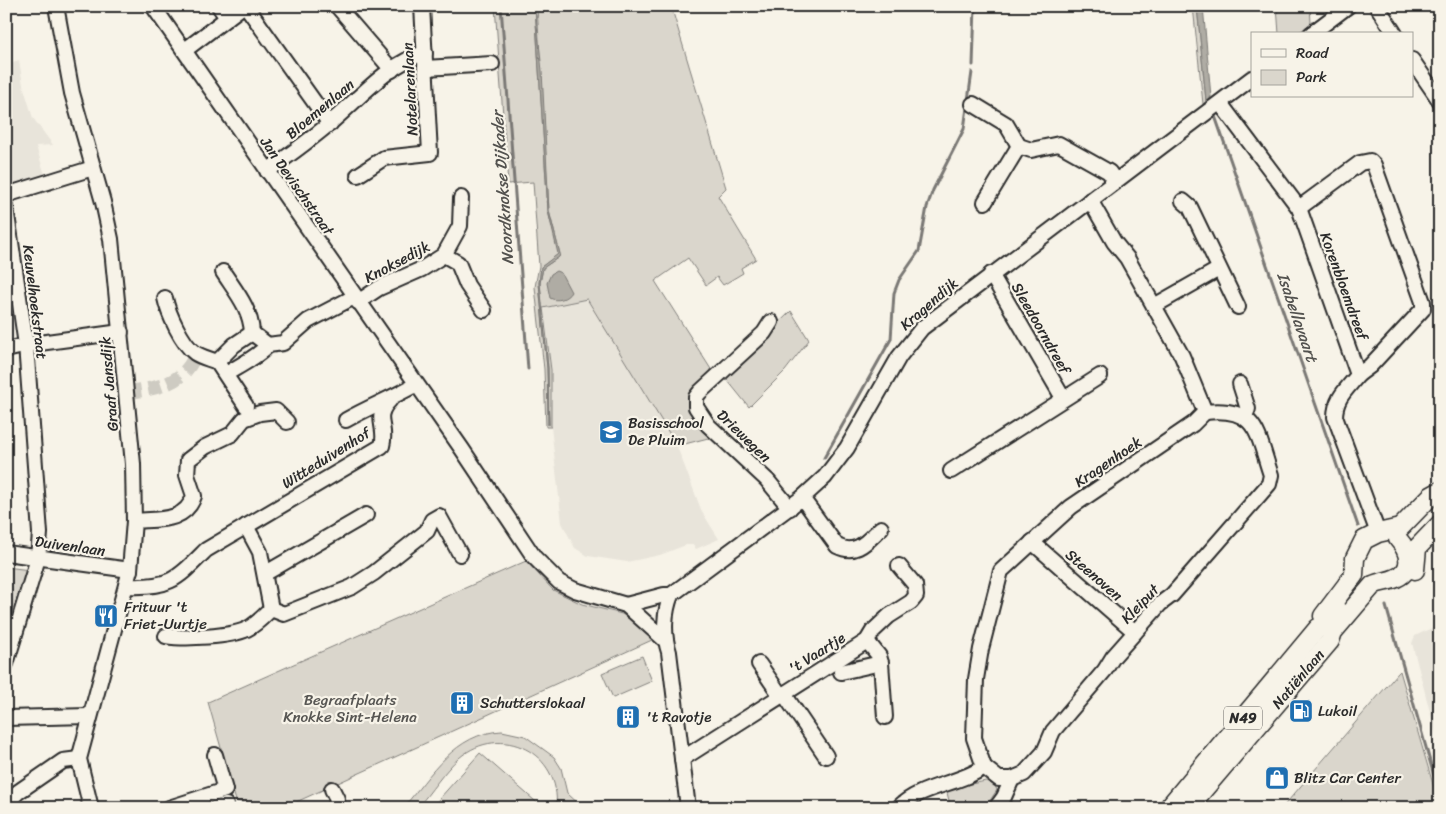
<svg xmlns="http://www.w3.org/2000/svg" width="1446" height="814" font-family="Sriracha,sans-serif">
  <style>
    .built { fill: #e8e4da }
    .green { fill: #dad6cc; stroke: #82807c }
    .water { fill: #afaca4; stroke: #7a7874 }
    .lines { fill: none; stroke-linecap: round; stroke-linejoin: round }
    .stream { stroke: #7a7874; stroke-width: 3 }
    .minor-tunnel { stroke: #cecbc2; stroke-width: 14; stroke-dasharray: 14 7; stroke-linecap: butt }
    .minor-casing { stroke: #2b2b2b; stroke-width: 18 }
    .major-casing { stroke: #2b2b2b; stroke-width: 21 }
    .minor { stroke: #f7f3e8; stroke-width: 14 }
    .major { stroke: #f7f3e8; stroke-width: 18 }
    .labels { text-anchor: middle; stroke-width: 4.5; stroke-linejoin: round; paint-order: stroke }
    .shield { fill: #f7f3e8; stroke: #686764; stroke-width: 1 }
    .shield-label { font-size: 14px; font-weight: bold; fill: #2b2b2b }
    .street-label { font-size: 15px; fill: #2b2b2b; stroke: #f7f3e8 }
    .poi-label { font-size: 15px; fill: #2b2b2b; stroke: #f7f3e8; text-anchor: start }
    .park-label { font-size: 15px; fill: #575653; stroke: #f7f3e8 }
    .water-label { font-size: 16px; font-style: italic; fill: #53524f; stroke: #f7f3e8 }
  </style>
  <rect width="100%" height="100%" fill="#f7f3e8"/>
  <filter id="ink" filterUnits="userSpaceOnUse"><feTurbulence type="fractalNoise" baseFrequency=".02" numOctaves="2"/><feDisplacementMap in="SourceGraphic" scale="10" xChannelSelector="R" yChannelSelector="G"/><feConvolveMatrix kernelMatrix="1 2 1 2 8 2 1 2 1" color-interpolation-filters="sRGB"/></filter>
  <g filter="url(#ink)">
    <g class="built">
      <path d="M19,60L23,85L33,118L53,145L36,146L45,175L10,186L6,174L12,172L6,157V64Z"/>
      <path d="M587,299L673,436L702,512L719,539L696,549L693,545H686L660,555L627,562L588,556L575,548L562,523L551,427V370L543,308Z"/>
      <path d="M1440,624V750L1412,643L1415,636Z"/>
    </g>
    <g class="green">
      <path d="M495,6H535L548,211L559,254L541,267L539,283L547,368L548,425V368L540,283L543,268L559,257L560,254L549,211L537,6H671L726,188L718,196L756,259L741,268L743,273L723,285L717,277L706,285L688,258L655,281L714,374L693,394L712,437L677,446L587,299L543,308L551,370V427H546L544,369L535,287L539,266L533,182L508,184Z"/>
      <path d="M1193,6H1197L1206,101L1203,104Z"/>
      <path d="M1277,6H1310L1311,23L1297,34H1279Z"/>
      <path d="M791,311L809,340L785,371L749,407L724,376Z"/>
      <path d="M526,561L553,590L582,604L622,614L634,622L652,640L283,808H269L236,801L208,702Z"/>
      <path d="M6,567L30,570L6,651Z"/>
      <path d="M642,656L652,681L613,698L602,673Z"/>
      <path d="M1400,671L1440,808H1282L1398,673Z"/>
      <path d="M502,731L525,736L554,757L561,768L567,793L583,808H556C562,753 501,722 459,758C444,771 431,792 417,808H403C431,775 455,733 502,731Z"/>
      <path d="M480,753L543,808H431Z"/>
      <path d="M986,781L995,786L997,790L985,808H951L946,789Z"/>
    </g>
    <g class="water">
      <path d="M535,6L542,71L549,211L560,254L559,257L543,268L540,283L548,368L549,425L547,368L539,283L541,267L558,254L548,211Z"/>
      <path d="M1197,6H1203L1211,97L1206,101Z"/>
      <path d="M556,271L561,273L571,292C567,299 557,302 550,298L547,283L551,274Z"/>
    </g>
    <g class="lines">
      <g class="stream">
        <path d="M501,6L528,369"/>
        <path d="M973,65L975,6"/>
        <path d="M1215,116L1358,526"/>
        <path d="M824,458L891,339L894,293L899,280L919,251L927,207L933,190L964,129L972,72"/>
        <path d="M1386,606L1440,797"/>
      </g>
      <path class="minor-tunnel" d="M127,392C156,389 184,384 196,354"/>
      <defs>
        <g id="minor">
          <path d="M56,6L72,93L103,202L111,239L133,464L134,521L130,570L79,759L91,808"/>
          <path d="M153,6L462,449L534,557L559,582L575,590L626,605L665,640"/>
          <path d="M219,6L227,18"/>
          <path d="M246,6L330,124"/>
          <path d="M337,6L392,70"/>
          <path d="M1377,6L1395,34"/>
          <path d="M1311,34L1348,6"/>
          <path d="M185,50L243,6"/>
          <path d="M1412,60L1440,101"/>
          <path d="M425,68L492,64"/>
          <path d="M1220,103L1299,208L1358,375C1347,389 1335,398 1335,417L1378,533"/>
          <path d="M973,104L1006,124L1019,146"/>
          <path d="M267,171C288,156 309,141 329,124C358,100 388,63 425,53"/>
          <path d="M358,175L384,158L430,153L422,6"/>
          <path d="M6,195L93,168"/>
          <path d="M1090,200L1114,242L1127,258L1182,356L1205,412"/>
          <path d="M1183,201L1190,207L1238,307"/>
          <path d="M985,202L1019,146L1031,150L1059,144L1109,172L1115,181"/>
          <path d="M6,208L26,345L40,533L38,558L6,664"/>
          <path d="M1299,208L1360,163L1370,161L1374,165L1423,302V309L1370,366L1358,375"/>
          <path d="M444,255L460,226L461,198"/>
          <path d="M223,272C236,292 251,309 252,333"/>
          <path d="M991,274L1063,398"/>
          <path d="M165,298C168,313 182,344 195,353C201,357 210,359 217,362"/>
          <path d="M358,302L379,288L422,269L444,255L458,263L467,285L484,310"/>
          <path d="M1154,306L1219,269"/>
          <path d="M771,322L764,333L700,392L696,397V407L708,425L767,480L790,508"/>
          <path d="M252,333L268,345L283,343L308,321L354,297"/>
          <path d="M6,350L32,344L121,332"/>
          <path d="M217,362L246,406"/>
          <path d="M217,362L234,345L252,333"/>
          <path d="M226,374C239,366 259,356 268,345"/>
          <path d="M1240,384L1248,409L1245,416"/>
          <path d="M346,420C369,407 392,398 415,385"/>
          <path d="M951,471L1100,376"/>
          <path d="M802,498L837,546C857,556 867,541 881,528"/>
          <path d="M134,521C157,519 185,523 194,496L187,475L188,460L205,447L232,434L244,419L260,413L276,411L287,422"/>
          <path d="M246,526L260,552L271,609L284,614L352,587L374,573L427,531L432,520L439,516L460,554"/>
          <path d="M1032,542L1135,632"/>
          <path d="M6,553L130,570"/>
          <path d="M266,573L366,515"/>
          <path d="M126,586C170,588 176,580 206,550L382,446C388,426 372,418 390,400"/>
          <path d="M626,605L664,595H671"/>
          <path d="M166,636C184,639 231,637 247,629C257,624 264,616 271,609"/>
          <path d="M867,641L879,656L881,663L885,717"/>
          <path d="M759,664L781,696"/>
          <path d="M841,672L881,663"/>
          <path d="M784,694L826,756"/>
          <path d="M6,718L89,716"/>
          <path d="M682,759L867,641L873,631L889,616L911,602L916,596L915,585L899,566"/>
          <path d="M984,767L974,738L976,679L981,649L1001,571L1071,507L1193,424L1205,412"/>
          <path d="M332,789L337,799L336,808"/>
          <path d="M6,804L18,792L63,761L79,759"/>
          <path d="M169,808L225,790L215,755"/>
          <path d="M216,808L226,805"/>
          <path d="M688,808L669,652C663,634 664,613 671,595L802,498L825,477L847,448L899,357L922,328L1252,78"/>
          <path d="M898,808C921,785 958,785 984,767L999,779H1012L1024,774L1044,752L1053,731L1105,670L1113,657L1160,604L1172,595L1269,484L1271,475C1257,434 1258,406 1205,412"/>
          <path d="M996,808L1004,797L1012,779"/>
        </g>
        <g id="major">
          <path d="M1415,570L1417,548L1440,524"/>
          <path d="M1323,616L1354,575L1355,558L1364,540L1378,533L1400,528L1431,496L1440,491"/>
          <path d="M1168,808L1318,628L1326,625L1338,611"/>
          <path d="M1188,808L1330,641L1333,632L1373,585C1381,581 1388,582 1396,578C1415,570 1409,551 1398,539"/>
        </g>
      </defs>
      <use href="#minor" class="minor-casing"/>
      <use href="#major" class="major-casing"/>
      <use href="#minor" class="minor"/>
      <use href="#major" class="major"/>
    </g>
  </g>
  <defs>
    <symbol id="school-square" viewBox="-11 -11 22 22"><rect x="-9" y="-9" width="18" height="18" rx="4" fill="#1f6fb2" stroke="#f7f3e8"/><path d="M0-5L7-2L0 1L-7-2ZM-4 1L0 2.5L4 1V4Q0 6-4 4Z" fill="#fff"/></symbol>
    <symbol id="restaurant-square" viewBox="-11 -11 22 22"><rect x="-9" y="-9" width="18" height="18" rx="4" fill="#1f6fb2" stroke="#f7f3e8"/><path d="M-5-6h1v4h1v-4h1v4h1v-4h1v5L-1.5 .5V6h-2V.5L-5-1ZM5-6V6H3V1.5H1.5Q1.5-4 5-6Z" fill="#fff"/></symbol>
    <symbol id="building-square" viewBox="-11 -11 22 22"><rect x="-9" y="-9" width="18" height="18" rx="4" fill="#1f6fb2" stroke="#f7f3e8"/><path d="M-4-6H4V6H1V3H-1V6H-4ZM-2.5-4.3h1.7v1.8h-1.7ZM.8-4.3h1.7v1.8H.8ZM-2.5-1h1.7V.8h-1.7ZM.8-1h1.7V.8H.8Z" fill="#fff"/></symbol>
    <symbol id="fuel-square" viewBox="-11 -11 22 22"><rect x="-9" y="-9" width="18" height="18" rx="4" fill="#1f6fb2" stroke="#f7f3e8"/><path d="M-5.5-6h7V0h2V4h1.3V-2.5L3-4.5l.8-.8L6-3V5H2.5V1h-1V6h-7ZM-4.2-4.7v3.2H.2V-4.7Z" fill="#fff"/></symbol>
    <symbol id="shop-square" viewBox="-11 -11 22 22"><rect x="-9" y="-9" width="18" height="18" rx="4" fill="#1f6fb2" stroke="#f7f3e8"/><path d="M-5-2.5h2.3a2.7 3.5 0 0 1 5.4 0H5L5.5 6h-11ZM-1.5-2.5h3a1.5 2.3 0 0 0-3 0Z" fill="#fff"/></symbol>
  </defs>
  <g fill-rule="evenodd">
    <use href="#school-square" x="597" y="418" width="28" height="28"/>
    <use href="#restaurant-square" x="92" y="602" width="28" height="28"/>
    <use href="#building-square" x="448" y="689" width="28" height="28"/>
    <use href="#fuel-square" x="1287" y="697" width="28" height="28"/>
    <use href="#building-square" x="614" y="703" width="28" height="28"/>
    <use href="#shop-square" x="1263" y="764" width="28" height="28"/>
  </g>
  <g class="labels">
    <rect class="shield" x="1224" y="706.5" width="38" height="23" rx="4"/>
    <g class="shield-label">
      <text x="1243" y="723">N49</text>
    </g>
    <g class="street-label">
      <text transform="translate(410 89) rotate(-93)" y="5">Notelarenlaan</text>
      <text transform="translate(320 109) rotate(-40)" y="5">Bloemenlaan</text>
      <text transform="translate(297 186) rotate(55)" y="5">Jan Devischstraat</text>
      <text transform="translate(397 262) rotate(-28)" y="5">Knoksedijk</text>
      <text transform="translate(1344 286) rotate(70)" y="5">Korenbloemdreef</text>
      <text transform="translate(35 302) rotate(83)" y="5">Keuvelhoekstraat</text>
      <text transform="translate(929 304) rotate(-41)" y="5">Kragendijk</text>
      <text transform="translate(1041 328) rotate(60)" y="5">Sleedoorndreef</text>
      <text transform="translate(109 384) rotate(-95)" y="5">Graaf Jansdijk</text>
      <text transform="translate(744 436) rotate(44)" y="5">Driewegen</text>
      <text transform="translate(326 458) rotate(-32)" y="5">Witteduivenhof</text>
      <text transform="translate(1108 462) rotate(-34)" y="5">Kragenhoek</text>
      <text transform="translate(70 546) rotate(8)" y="5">Duivenlaan</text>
      <text transform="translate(1094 575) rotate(41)" y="5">Steenoven</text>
      <text transform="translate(1140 604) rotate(-46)" y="5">Kleiput</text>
      <text transform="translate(817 653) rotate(-32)" y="5">'t Vaartje</text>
      <text transform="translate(1298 679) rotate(-50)" y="5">Natiënlaan</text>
    </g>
    <g class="poi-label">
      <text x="628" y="428">Basisschool<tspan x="628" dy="17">De Pluim</tspan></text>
      <text x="124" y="612">Frituur 't<tspan x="124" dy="17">Friet-Uurtje</tspan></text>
      <text x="480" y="708">Schutterslokaal</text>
      <text x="1318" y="716">Lukoil</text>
      <text x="646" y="722">'t Ravotje</text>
      <text x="1294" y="783">Blitz Car Center</text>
    </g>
    <g class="park-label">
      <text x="350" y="705">Begraafplaats<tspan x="350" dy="17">Knokke Sint-Helena</tspan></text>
    </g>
    <g class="water-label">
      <text transform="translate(502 188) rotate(-94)" y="6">Noordknokse Dijkader</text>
      <text transform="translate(1298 317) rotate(71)" y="6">Isabellavaart</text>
    </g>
  </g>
  <rect width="1446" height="814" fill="none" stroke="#f7f3e8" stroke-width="25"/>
  <rect x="12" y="12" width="1421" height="789" fill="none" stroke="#2b2b2b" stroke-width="2" filter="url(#ink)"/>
  <rect x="1251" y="32" width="162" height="65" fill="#f7f3e8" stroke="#a5a39c"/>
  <rect x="1261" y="49" width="25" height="8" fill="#f7f3e8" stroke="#a5a39c"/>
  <text x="1296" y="58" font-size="15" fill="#2b2b2b">Road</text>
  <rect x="1261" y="70" width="25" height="15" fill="#dad6cc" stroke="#a5a39c"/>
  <text x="1296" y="82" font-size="15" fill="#2b2b2b">Park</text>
</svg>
